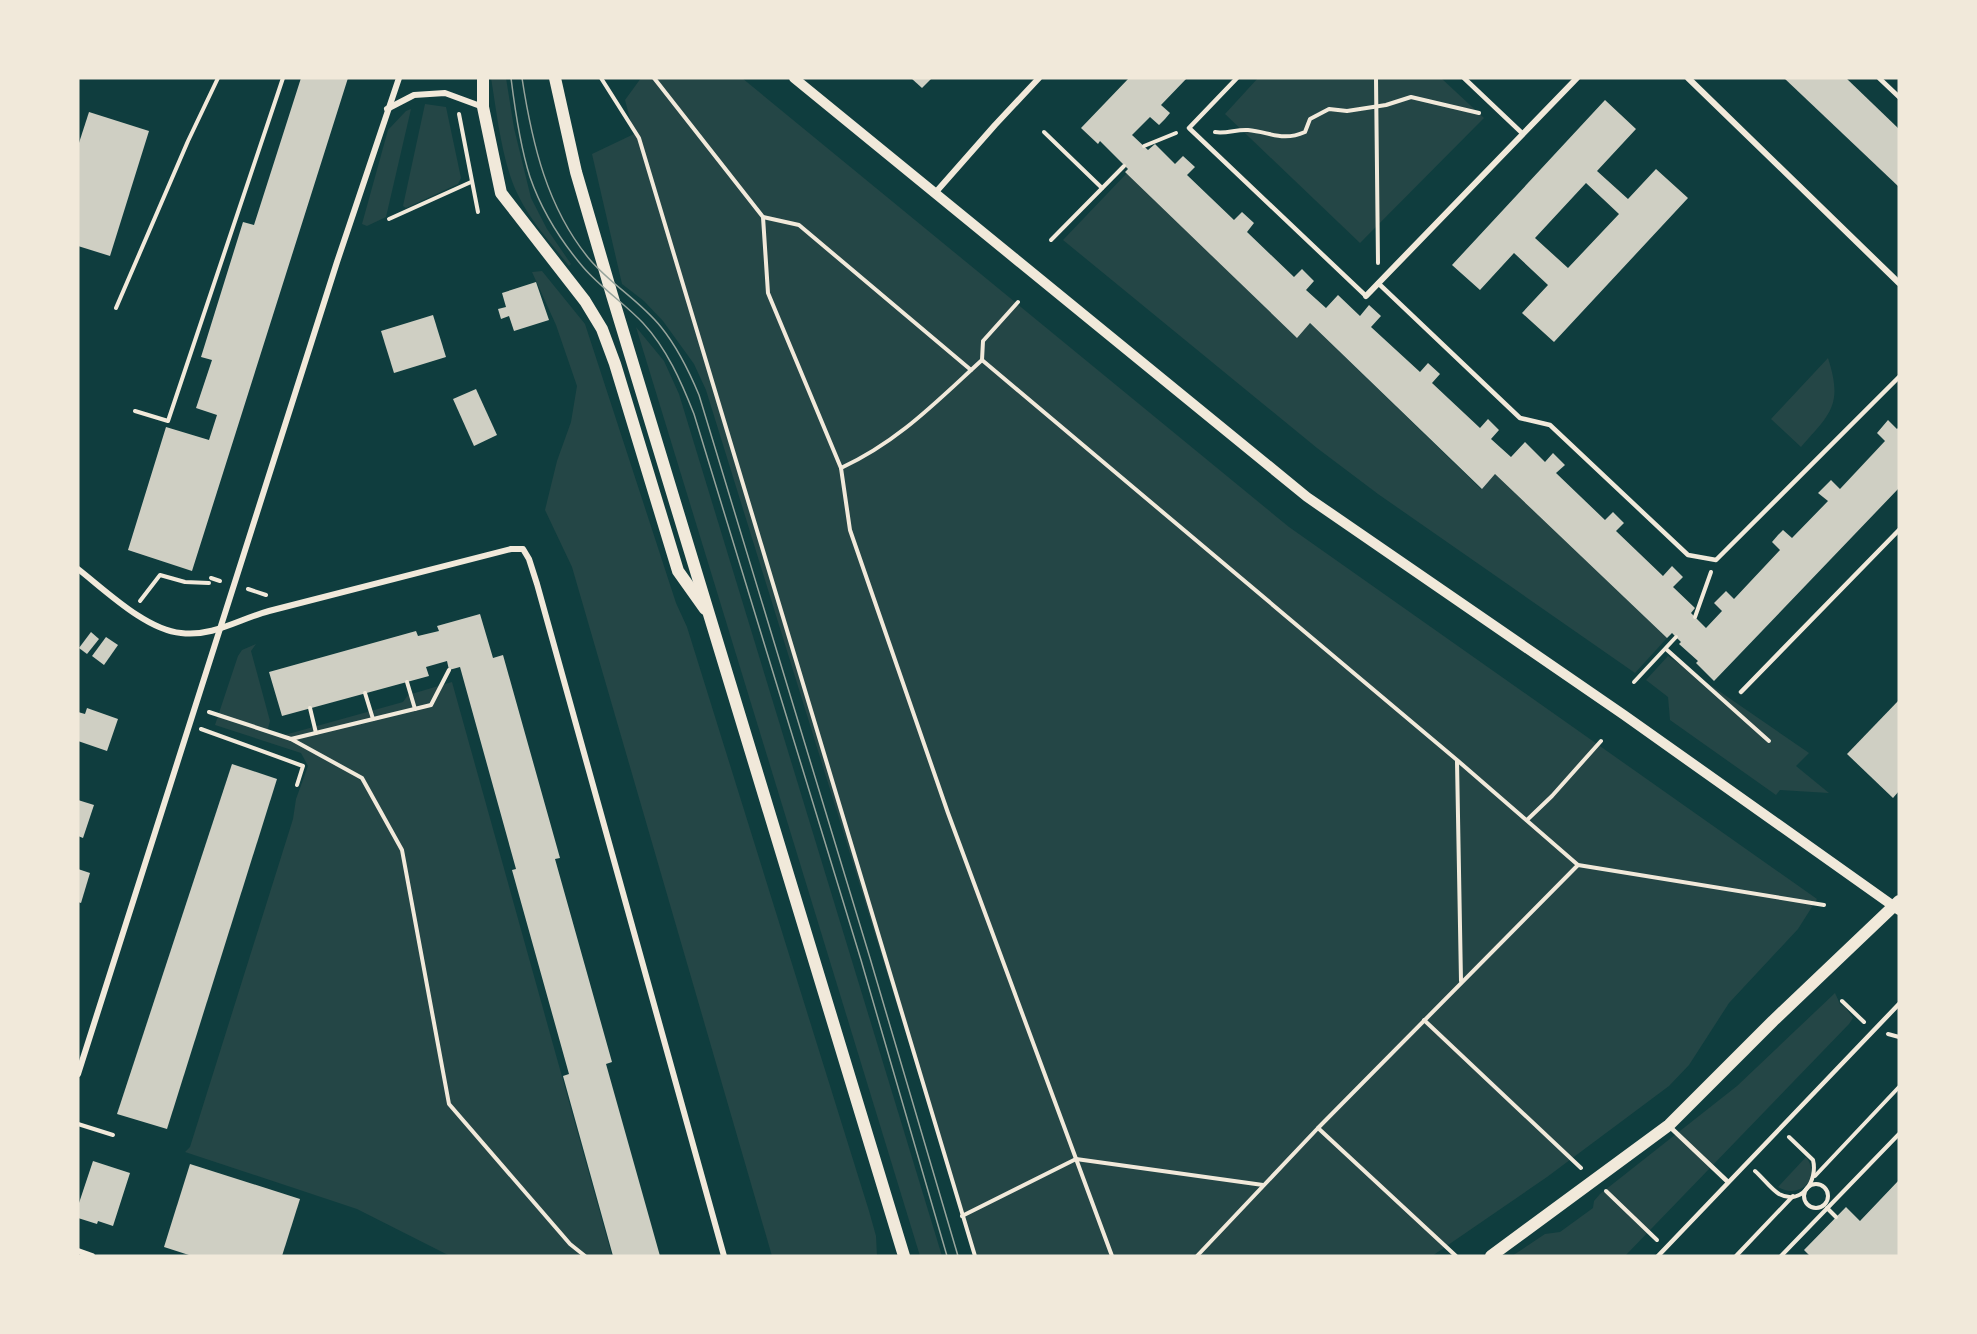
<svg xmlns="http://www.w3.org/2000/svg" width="1977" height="1334" font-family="'Exo 2',sans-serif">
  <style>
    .green { fill: #244646 }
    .building { fill: #cfcfc3; fill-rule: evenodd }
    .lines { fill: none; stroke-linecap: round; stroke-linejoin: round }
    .path { stroke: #f1e9da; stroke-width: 4 }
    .service { stroke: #f1e9da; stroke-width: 4.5 }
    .minor { stroke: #f1e9da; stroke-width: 6 }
    .tertiary { stroke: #f1e9da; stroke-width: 10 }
    .secondary { stroke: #f1e9da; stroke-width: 12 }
    .tram { stroke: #97a49c; stroke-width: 1.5 }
  </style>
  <rect width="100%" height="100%" fill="#0f3d3e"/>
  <g class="green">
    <path d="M491,78H506L514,128L531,198L547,229L571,264L569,266C551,243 531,222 518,195C502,163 497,114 491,78Z"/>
    <path d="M641,78H742L1289,527L1817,899L1798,929L1729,1003L1689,1065L1669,1086L1547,1177L1432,1256H975L706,390L694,364L663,321L644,301L622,284L592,154L634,134L625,100Z"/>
    <path d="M1258,78H1441L1484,118L1360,243L1225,114Z"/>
    <path d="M425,104L446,107L461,178L458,184L406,208L403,206Z"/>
    <path d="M411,109L386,217L367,226L362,224L388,130L406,111Z"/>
    <path d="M1127,173L1296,337L1310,323L1481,489L1495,474L1667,638L1635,673L1378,494L1317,448L1063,240Z"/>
    <path d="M542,271L585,324L676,603L687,627L869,1211L876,1236L877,1256H772L572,567L545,510L557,461L571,422L577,386L556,325L532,272Z"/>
    <path d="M636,327L664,361L679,394L942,1256H920Z"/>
    <path d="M1828,358C1843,405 1831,413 1801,447L1771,419Z"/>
    <path d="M256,644L251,651L270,721L267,732L281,736L403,702L408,695L452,682L612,1256H450L357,1209L185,1152L190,1147L293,819L296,799L308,766L301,753L215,725L238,656L242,650Z"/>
    <path d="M1668,656L1809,753L1796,766L1829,793L1780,790L1776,795L1670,720L1668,697L1646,680Z"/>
    <path d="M1835,993L1840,1004L1845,1007L1853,1018L1849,1024L1625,1256H1512L1545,1234L1560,1232L1593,1208L1594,1201L1600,1194L1737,1086Z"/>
    <path d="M1806,1157C1822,1178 1800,1200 1778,1187Z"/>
  </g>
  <g class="building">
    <path d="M301,78H348L192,571L128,550L166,427L209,440L217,415L196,408L212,360L201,357L243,222L254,225Z"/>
    <path d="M911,78H932L922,88Z"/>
    <path d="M1129,78H1187L1161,105L1170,113L1165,119L1159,125L1150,117L1132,135L1148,150L1155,144L1175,164L1183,156L1195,167L1187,175L1234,220L1242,212L1254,223L1247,232L1294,277L1302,269L1314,281L1306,290L1326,308L1338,295L1360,316L1369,305L1381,316L1371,327L1420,372L1428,363L1440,374L1432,383L1480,428L1488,419L1499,430L1491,439L1511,457L1525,442L1545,462L1553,453L1565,465L1556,473L1605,520L1613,512L1624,523L1616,531L1663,576L1672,566L1683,577L1673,587L1695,608L1691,613L1706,628L1722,611L1714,603L1726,591L1734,599L1780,550L1772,542L1778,535L1783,530L1792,538L1828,501L1818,493L1831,480L1840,489L1885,441L1877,433L1888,420L1897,429L1899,427V488L1714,681L1696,663L1698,661L1679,644L1681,642L1672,633L1667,638L1495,474L1482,489L1310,323L1297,338L1125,172L1128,169L1100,141L1098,144L1081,128Z"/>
    <path d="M1784,78H1846L1899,129V187Z"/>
    <path d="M1605,100L1636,129L1597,171L1628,199L1656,169L1688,198L1554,342L1522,313L1548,285L1514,253L1480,290L1452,265ZM1586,183L1619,214L1568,268L1535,238Z"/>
    <path d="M89,112L149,131L110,256L78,246V146Z"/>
    <path d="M536,282L549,320L514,331L509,316L501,319L498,309L506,307L502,293Z"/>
    <path d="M433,315L446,357L394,373L381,331Z"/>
    <path d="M476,389L497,435L474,446L453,399Z"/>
    <path d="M480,614L493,658L503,655L560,858L555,859L612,1062L606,1064L660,1256H613L563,1076L569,1074L512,870L516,869L460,667L449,670L447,661L426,667L429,676L282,716L269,672L416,631L418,636L439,631L437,626Z"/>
    <path d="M91,632L99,639L87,654L79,648Z"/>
    <path d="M106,637L118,645L104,665L92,656Z"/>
    <path d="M1899,700V791L1893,798L1847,754Z"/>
    <path d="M87,708L118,719L107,751L78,741V712L85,714Z"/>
    <path d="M232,764L277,779L167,1129L117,1114Z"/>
    <path d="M78,800L94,805L83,838L78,836Z"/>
    <path d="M78,869L90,873L81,903L78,902Z"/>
    <path d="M93,1161L130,1173L113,1226L98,1221L97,1224L78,1218V1206Z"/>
    <path d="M190,1164L300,1199L282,1256H192L164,1247Z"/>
    <path d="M1899,1180V1256H1810L1804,1250L1846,1207L1860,1221Z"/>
  </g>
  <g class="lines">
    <g class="path">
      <path d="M601,78L639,138L975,1256"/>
      <path d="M654,78L763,217L799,225L971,370"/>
      <path d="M1376,78L1378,263"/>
      <path d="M459,114L478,212"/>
      <path d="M1044,132L1102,188"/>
      <path d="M1215,132C1226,134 1237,129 1248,130C1270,132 1282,142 1305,132L1310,119L1329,109L1347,111L1386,105L1411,97L1479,113"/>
      <path d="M1144,146L1176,133"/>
      <path d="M763,217L768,293L841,468L850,530L948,813L1112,1256"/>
      <path d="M389,219L471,182"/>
      <path d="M1051,240L1124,166"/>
      <path d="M116,308L188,141L218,78"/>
      <path d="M982,360L1457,760L1578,865L1824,905"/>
      <path d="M135,411L168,421L283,78"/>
      <path d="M841,468C899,441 936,402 982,360L983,341L1018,302"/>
      <path d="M211,578L220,581"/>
      <path d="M248,589L266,595"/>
      <path d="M140,601L160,575L185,582L209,583"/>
      <path d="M1695,617L1711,572"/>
      <path d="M1666,649L1769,741"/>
      <path d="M407,682L415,709"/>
      <path d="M1634,682L1676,637"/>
      <path d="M365,693L373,719"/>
      <path d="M310,708L316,733"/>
      <path d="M209,712L291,739L431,705L449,670"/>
      <path d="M201,729L303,766L297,785"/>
      <path d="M291,739L362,778L402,850L449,1104L570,1244L585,1256"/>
      <path d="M1457,761L1461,981"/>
      <path d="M1527,820L1552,796L1601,741"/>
      <path d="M1842,1001L1864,1022"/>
      <path d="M1424,1020L1581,1168"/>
      <path d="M1888,1034L1899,1037"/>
      <path d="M78,1124L113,1135"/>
      <path d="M1318,1128L1456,1256"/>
      <path d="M1755,1171C1763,1178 1771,1189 1779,1194C1802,1206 1818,1180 1813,1160L1789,1137"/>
      <path d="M1815,1176L1899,1087"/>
      <circle cx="1816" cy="1196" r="12"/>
      <path d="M1606,1191L1657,1240"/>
      <path d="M1827,1208L1836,1217"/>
      <path d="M962,1216L1076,1159L1263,1185"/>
      <path d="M1197,1256L1318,1128L1578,865"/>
      <path d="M1736,1256L1793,1196"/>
      <path d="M1781,1256L1899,1134"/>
    </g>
    <g class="service">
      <path d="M1237,78L1189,128L1366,296"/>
      <path d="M1464,78L1523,134"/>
      <path d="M1879,78L1899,97"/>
      <path d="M1378,283L1520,418L1550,425L1688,555L1716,560L1899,377"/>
      <path d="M1741,692L1899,530"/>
      <path d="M1669,1126L1728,1182"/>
      <path d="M1658,1256L1899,1004"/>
    </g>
    <g class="minor">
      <path d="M1688,78L1899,283"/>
      <path d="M387,109L414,95L445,93L483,107"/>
      <path d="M936,192L995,125L1039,78"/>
      <path d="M1366,296L1577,78"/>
      <path d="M78,569C105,590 146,630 181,633C213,637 239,619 269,611C349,590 430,570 511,549H523L529,559L537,584L724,1256"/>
      <path d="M78,1074L337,262L399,78"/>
      <path d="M78,1251L92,1256"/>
    </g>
    <path class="tertiary" d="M794,78L1307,497L1624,715L1899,910"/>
    <g class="secondary">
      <path d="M483,78V107L501,193L585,301L602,329L615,364L678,571L705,609"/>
      <path d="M555,78L576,172L612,295L904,1256"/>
      <path d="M1491,1256L1669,1125L1773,1021L1899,901"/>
    </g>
    <g class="tram">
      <path d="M511,78C515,110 520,146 530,177C541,209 561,241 583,267C601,288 624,303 643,323C667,349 681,381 694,414L861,960L947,1256"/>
      <path d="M522,78C532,143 547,209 591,261C612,285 641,302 661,327C678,348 689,371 699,395L870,958L958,1256"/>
    </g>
  </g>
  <rect width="1977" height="1334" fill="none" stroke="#f1e9da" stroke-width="159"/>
</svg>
